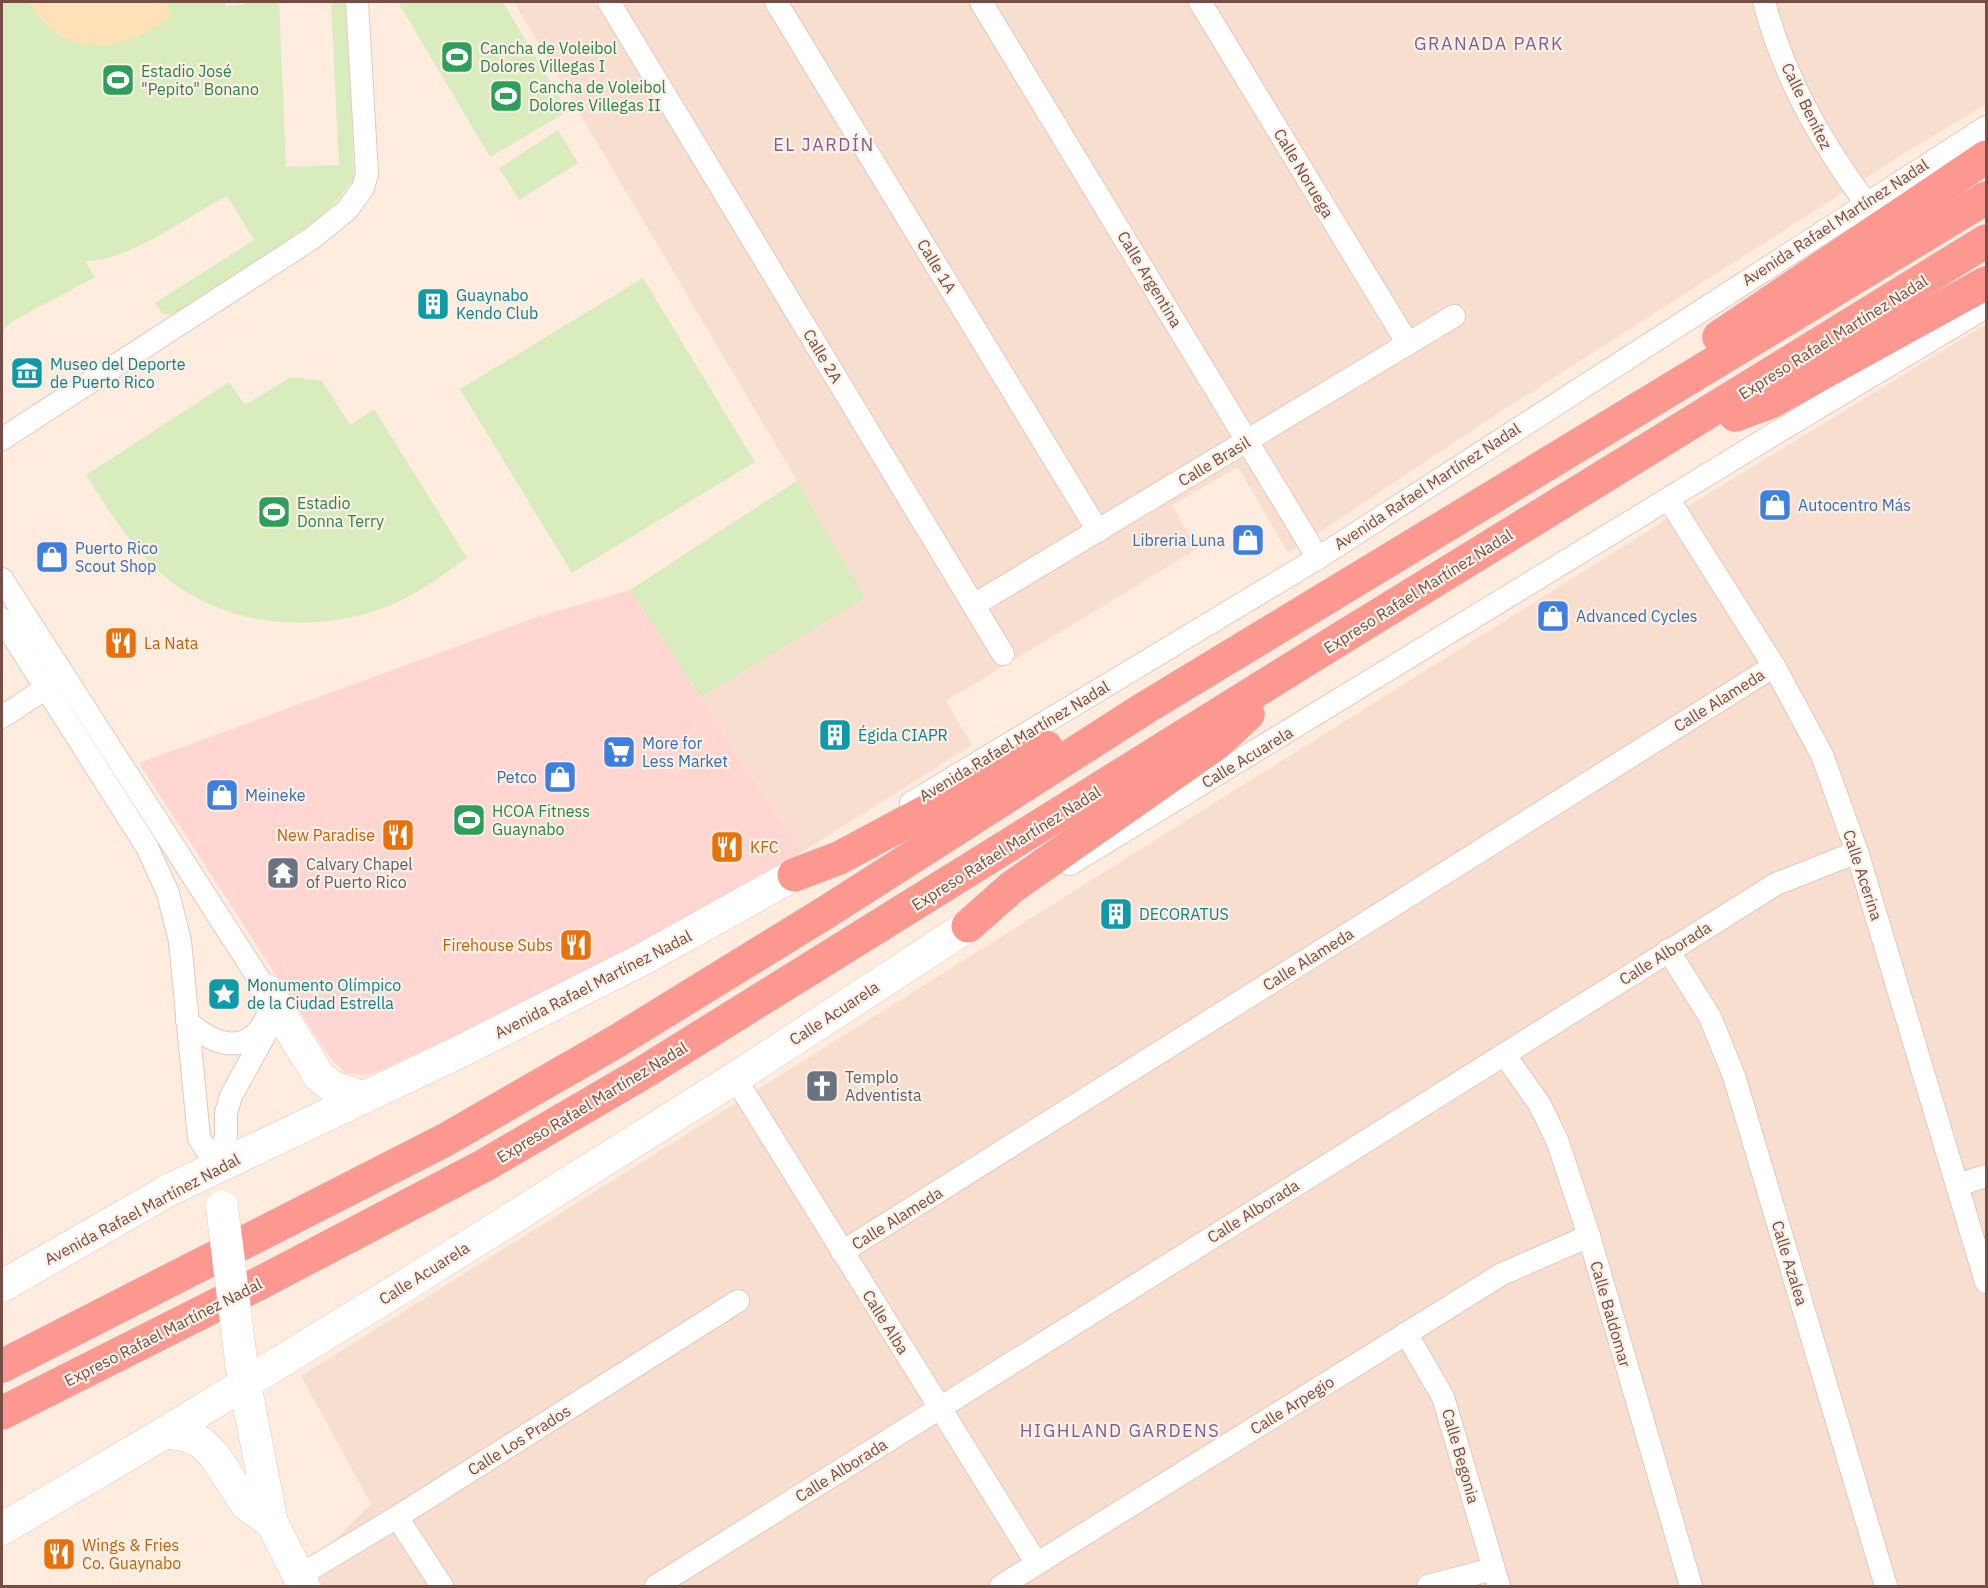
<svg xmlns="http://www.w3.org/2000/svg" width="1988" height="1588" font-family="'IBM Plex Sans',sans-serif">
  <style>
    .residential { fill: #f8decf }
    .commercial { fill: #ffd6d1 }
    .green { fill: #d9ecbd }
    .sand { fill: #ffe1b7 }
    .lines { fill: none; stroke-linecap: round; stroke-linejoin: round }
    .street-casing { stroke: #e4c8bd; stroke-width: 24 }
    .secondary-casing { stroke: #eac7ba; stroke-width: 33 }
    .highway-casing { stroke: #d8cdcb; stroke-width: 34 }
    .street { stroke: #fff; stroke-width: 22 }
    .secondary { stroke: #fff; stroke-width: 32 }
    .highway { stroke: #fd9890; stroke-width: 33 }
    .secondary-bridge-casing { stroke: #eac7ba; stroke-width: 33; stroke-linecap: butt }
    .secondary-bridge { stroke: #fff; stroke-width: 32 }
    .labels { text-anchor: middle; stroke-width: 4.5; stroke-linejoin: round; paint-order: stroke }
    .leisure-label { font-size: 16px; fill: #27864d; stroke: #fff0e6; text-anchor: start }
    .street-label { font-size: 16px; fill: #754d45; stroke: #fff0e6 }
    .culture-label { font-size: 16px; fill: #0d838f; stroke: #fff0e6; text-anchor: start }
    .shop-label { font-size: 16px; fill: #366cbe; stroke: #fff0e6; text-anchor: start }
    .food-label { font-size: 16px; fill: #c56008; stroke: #fff0e6; text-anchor: start }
    .worship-label { font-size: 16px; fill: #5b616d; stroke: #fff0e6; text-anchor: start }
    .neighbourhood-label { font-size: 18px; letter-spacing: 1.5px; fill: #7b609a; stroke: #fff0e6 }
  </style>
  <rect width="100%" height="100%" fill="#feecdf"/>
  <g class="residential">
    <path d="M514,2H1986V104L1905,153L1500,412L1288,553L1238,467L1172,505L1197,549L946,701L972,745L802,852L630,590L797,481Z"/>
    <path d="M1986,324V1586H289L371,1504L301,1376L1659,524Z"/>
  </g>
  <path class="commercial" d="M630,590L802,852L702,913L476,1026L376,1072L365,1075L345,1073L329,1057L139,763L543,615Z"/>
  <g class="green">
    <path d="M2,2H226V6L244,4V2H279L286,167L339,165L331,2H348L354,179L338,200L315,221L183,311L174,315L163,314L155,303L254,240L227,196C189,215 129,262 85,261L95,277L13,321L2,331Z"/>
    <path d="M398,2H503L568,111L490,157Z"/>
    <path d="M558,130L578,163L519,200L499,168Z"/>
    <path d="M643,278L755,462L572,573L460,389Z"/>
    <path d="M291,377L322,381L350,425L374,409L467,558C445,573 423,590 398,602C324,635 228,630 164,576C132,548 109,511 86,475L229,382L245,405Z"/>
    <path d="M797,481L865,598L701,697L630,590Z"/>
  </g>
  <path class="sand" d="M29,2H166L171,16C121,54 65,62 29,2Z"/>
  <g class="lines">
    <defs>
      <g id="street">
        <path d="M609,2L1003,654"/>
        <path d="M776,2L1098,531"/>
        <path d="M981,2L1318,558"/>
        <path d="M1200,2L1408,344"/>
        <path d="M1764,2C1784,77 1820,141 1866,203"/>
        <path d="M2,439L311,239L347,210L363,188L367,174L357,2"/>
        <path d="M1669,500L1774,666L1822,755L1857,852L1986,1282"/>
        <path d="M2,579L266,990L269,1027L231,1096L226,1113V1136L217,1166"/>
        <path d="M974,605L1454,316"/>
        <path d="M2,619L147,847L168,893L180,941L199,1138L217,1166"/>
        <path d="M2,717L58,680"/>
        <path d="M911,803L1318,558L1986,127"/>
        <path d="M1070,864L1774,434L1986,307"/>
        <path d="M1668,950L1710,1017L1734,1076L1886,1586"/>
        <path d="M187,1021C213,1045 248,1058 267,1017"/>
        <path d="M1504,1054L1540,1105L1557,1140L1589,1236L1691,1586"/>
        <path d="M735,1078L1037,1564"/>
        <path d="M1957,1185L1986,1176"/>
        <path d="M842,1252L1774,666"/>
        <path d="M1406,1333L1443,1397L1499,1586"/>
        <path d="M397,1517L442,1586"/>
        <path d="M299,1576L397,1517L738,1301"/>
        <path d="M656,1586L1776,884L1857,852"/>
        <path d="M1001,1586L1502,1274L1589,1236"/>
        <path d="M1428,1586L1493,1569"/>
      </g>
      <g id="secondary">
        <path d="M266,990L319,1076L334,1088L363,1097"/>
        <path d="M2,1286L169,1190L453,1055L643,959L783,881"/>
        <path d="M241,1364L272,1523L304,1586"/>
        <path d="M166,1432L188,1436L202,1443L214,1455L246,1504L272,1523"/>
        <path d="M2,1529L166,1432L417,1278L735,1078L968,926"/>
      </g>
      <g id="highway">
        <path d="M1719,337L1986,157"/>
        <path d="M1735,415L1770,402L1986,283"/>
        <path d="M794,875L839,858L1046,747"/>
        <path d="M968,926L1012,887L1216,744L1248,714"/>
        <path d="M2,1366L445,1140L617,1041L828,911L1145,708L1986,198"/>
        <path d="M2,1413L258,1284L485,1165L641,1074L1309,658L1986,241"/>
      </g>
    </defs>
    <use href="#street" class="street-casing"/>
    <use href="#secondary" class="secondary-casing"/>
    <use href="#highway" class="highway-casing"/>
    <use href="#street" class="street"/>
    <use href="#secondary" class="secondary"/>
    <use href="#highway" class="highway"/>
    <defs>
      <path id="secondary-bridge" d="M222,1207L241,1360"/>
    </defs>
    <use href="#secondary-bridge" class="secondary-bridge-casing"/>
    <use href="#secondary-bridge" class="secondary-bridge"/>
  </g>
  <defs>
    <symbol id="stadium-square" viewBox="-11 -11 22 22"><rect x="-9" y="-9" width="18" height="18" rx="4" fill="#2e9e5b" stroke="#fff0e6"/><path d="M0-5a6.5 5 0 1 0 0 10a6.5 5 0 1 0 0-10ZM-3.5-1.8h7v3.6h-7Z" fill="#fff"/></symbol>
    <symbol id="building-square" viewBox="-11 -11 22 22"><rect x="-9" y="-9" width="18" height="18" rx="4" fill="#0f9aa8" stroke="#fff0e6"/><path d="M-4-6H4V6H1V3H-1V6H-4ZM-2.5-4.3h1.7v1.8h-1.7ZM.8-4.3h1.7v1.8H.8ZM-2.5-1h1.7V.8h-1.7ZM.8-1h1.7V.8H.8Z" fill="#fff"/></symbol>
    <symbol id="museum-square" viewBox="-11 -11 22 22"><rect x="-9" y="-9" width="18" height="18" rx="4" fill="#0f9aa8" stroke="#fff0e6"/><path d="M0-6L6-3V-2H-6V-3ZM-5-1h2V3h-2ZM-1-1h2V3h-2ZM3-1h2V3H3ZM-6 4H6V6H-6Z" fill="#fff"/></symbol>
    <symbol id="shop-square" viewBox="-11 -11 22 22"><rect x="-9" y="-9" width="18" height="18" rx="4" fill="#3f7fe0" stroke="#fff0e6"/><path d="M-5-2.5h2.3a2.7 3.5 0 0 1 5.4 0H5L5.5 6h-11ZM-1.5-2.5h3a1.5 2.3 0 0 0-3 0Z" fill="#fff"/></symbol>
    <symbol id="restaurant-square" viewBox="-11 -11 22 22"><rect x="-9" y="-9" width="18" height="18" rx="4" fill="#e8710a" stroke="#fff0e6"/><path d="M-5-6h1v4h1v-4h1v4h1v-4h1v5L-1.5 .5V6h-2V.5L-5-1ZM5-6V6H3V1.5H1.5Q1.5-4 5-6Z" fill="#fff"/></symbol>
    <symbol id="supermarket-square" viewBox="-11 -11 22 22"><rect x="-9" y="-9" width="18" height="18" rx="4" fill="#3f7fe0" stroke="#fff0e6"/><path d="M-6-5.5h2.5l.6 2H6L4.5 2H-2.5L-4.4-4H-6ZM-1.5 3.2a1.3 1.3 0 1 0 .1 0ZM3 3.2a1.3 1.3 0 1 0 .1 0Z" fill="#fff"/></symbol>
    <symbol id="temple-square" viewBox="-11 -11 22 22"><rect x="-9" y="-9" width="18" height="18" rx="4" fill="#6b7280" stroke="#fff0e6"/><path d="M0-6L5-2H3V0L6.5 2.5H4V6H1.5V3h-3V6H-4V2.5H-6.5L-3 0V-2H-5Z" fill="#fff"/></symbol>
    <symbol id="sight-square" viewBox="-11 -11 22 22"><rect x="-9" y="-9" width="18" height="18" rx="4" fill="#0f9aa8" stroke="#fff0e6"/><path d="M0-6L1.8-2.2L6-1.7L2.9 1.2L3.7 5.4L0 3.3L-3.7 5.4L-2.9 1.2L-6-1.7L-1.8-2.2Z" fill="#fff"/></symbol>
    <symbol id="church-square" viewBox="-11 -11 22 22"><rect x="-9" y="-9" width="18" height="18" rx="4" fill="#6b7280" stroke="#fff0e6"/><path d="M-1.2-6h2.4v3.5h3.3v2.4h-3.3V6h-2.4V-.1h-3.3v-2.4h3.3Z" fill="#fff"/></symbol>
  </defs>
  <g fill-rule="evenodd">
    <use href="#stadium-square" x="438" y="38" width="38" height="38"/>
    <use href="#stadium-square" x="99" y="61" width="38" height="38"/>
    <use href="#stadium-square" x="487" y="77" width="38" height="38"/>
    <use href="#building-square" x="414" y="285" width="38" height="38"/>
    <use href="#museum-square" x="8" y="354" width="38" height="38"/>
    <use href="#shop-square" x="1756" y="486" width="38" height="38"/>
    <use href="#stadium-square" x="255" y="493" width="38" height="38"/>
    <use href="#shop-square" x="1229" y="521" width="38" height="38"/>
    <use href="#shop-square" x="33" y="538" width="38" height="38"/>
    <use href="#shop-square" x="1534" y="597" width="38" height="38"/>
    <use href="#restaurant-square" x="102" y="624" width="38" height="38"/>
    <use href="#building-square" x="816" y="716" width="38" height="38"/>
    <use href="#supermarket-square" x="600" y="733" width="38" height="38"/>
    <use href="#shop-square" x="541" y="758" width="38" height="38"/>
    <use href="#shop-square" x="203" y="776" width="38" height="38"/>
    <use href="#stadium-square" x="450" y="801" width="38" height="38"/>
    <use href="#restaurant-square" x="379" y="816" width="38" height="38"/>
    <use href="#restaurant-square" x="708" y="828" width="38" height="38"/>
    <use href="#temple-square" x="264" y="854" width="38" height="38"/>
    <use href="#building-square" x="1097" y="895" width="38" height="38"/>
    <use href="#restaurant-square" x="557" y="926" width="38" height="38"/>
    <use href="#sight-square" x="205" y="975" width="38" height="38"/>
    <use href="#church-square" x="803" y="1067" width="38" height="38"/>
    <use href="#restaurant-square" x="40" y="1535" width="38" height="38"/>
  </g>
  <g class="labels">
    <g class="leisure-label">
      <text x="480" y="54">Cancha de Voleibol<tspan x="480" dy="18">Dolores Villegas I</tspan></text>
      <text x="141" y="77">Estadio José<tspan x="141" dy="18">"Pepito" Bonano</tspan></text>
      <text x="529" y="93">Cancha de Voleibol<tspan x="529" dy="18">Dolores Villegas II</tspan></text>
      <text x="297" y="509">Estadio<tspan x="297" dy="18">Donna Terry</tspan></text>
      <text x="492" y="817">HCOA Fitness<tspan x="492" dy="18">Guaynabo</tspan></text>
    </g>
    <g class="street-label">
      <text transform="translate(1807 106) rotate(64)" y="6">Calle Benítez</text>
      <text transform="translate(1304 173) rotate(59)" y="6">Calle Noruega</text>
      <text transform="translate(1835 222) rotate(-33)" y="6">Avenida Rafael Martínez Nadal</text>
      <text transform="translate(937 266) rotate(59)" y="6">Calle 1A</text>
      <text transform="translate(1150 279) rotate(59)" y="6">Calle Argentina</text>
      <text transform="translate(1833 337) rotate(-32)" y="6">Expreso Rafael Martínez Nadal</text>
      <text transform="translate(823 356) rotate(59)" y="6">Calle 2A</text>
      <text transform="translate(1214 461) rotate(-31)" y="6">Calle Brasil</text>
      <text transform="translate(1427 486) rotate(-33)" y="6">Avenida Rafael Martínez Nadal</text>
      <text transform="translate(1418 591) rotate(-32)" y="6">Expreso Rafael Martínez Nadal</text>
      <text transform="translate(1719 700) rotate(-32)" y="6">Calle Alameda</text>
      <text transform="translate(1014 741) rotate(-31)" y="6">Avenida Rafael Martínez Nadal</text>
      <text transform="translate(1247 757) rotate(-31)" y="6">Calle Acuarela</text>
      <text transform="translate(1006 848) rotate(-32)" y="6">Expreso Rafael Martínez Nadal</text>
      <text transform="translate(1863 875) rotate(72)" y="6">Calle Acerina</text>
      <text transform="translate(1665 953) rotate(-32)" y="6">Calle Alborada</text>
      <text transform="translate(1308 959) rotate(-32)" y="6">Calle Alameda</text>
      <text transform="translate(593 984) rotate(-27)" y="6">Avenida Rafael Martínez Nadal</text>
      <text transform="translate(834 1013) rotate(-33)" y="6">Calle Acuarela</text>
      <text transform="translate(592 1102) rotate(-31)" y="6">Expreso Rafael Martínez Nadal</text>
      <text transform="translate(142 1209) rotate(-28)" y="6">Avenida Rafael Martínez Nadal</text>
      <text transform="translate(1253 1211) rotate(-32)" y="6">Calle Alborada</text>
      <text transform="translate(897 1218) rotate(-32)" y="6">Calle Alameda</text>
      <text transform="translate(1790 1263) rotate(73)" y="6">Calle Azalea</text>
      <text transform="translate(424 1273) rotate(-32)" y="6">Calle Acuarela</text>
      <text transform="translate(1611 1314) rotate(74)" y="6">Calle Baldomar</text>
      <text transform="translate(886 1322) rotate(58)" y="6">Calle Alba</text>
      <text transform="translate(163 1332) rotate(-27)" y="6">Expreso Rafael Martínez Nadal</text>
      <text transform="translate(1292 1405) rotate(-32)" y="6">Calle Arpegio</text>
      <text transform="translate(519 1440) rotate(-32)" y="6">Calle Los Prados</text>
      <text transform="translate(1461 1456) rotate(74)" y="6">Calle Begonia</text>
      <text transform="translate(841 1470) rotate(-32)" y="6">Calle Alborada</text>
    </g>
    <g class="culture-label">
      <text x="456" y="301">Guaynabo<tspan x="456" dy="18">Kendo Club</tspan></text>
      <text x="50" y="370">Museo del Deporte<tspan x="50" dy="18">de Puerto Rico</tspan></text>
      <text x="858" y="741">Égida CIAPR</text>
      <text x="1139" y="920">DECORATUS</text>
      <text x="247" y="991">Monumento Olímpico<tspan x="247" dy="18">de la Ciudad Estrella</tspan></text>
    </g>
    <g class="shop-label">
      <text x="1798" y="511">Autocentro Más</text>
      <text x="1225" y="546" text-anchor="end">Libreria Luna</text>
      <text x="75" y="554">Puerto Rico<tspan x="75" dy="18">Scout Shop</tspan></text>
      <text x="1576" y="622">Advanced Cycles</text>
      <text x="642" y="749">More for<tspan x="642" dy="18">Less Market</tspan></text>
      <text x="537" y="783" text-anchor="end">Petco</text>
      <text x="245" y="801">Meineke</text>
    </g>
    <g class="food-label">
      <text x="144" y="649">La Nata</text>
      <text x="375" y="841" text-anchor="end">New Paradise</text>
      <text x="750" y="853">KFC</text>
      <text x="553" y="951" text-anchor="end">Firehouse Subs</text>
      <text x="82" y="1551">Wings &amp; Fries<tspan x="82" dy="18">Co. Guaynabo</tspan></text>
    </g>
    <g class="worship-label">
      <text x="306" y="870">Calvary Chapel<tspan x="306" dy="18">of Puerto Rico</tspan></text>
      <text x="845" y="1083">Templo<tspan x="845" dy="18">Adventista</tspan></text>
    </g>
    <g class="neighbourhood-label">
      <text x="1489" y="50">GRANADA PARK</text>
      <text x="824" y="151">EL JARDÍN</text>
      <text x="1120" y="1437">HIGHLAND GARDENS</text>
    </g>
  </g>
  <rect width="1988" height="1588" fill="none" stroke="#754d45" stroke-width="6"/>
</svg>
